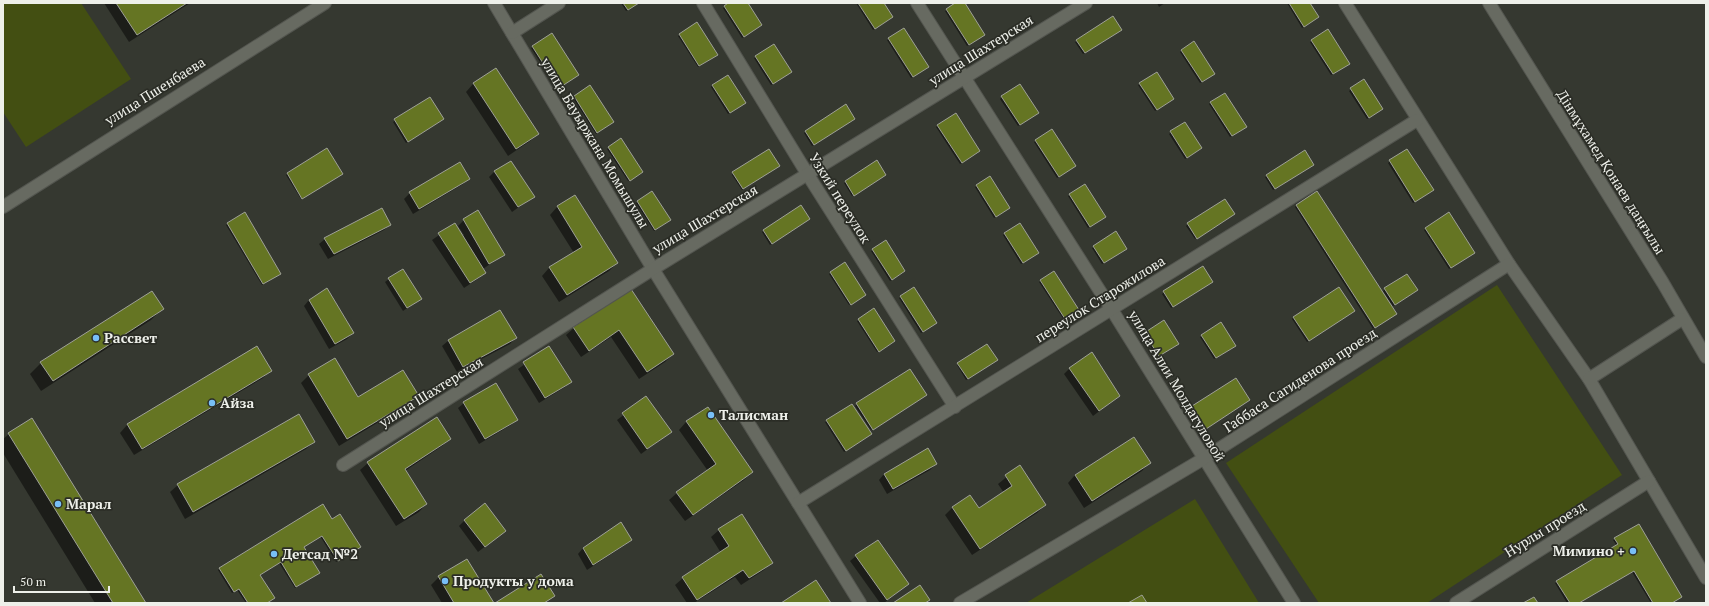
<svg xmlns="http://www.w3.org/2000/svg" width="1709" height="606" font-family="'PT Serif',serif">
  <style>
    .green { fill: #434f12 }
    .shadow { fill: #0007 }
    .building { fill: #657523; stroke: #9ea097 }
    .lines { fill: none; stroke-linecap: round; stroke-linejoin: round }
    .minor-casing { stroke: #53554f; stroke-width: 14 }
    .minor { stroke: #676a61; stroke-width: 12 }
    .poi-dot { fill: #78bff7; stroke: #2b2d26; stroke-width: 1.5 }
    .labels { text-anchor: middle; stroke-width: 3.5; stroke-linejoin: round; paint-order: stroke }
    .street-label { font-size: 14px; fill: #eef0ea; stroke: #2b2d26 }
    .poi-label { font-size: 14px; font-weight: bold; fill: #eef0ea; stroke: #2b2d26; text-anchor: start }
  </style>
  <rect width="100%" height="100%" fill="#353830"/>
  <g class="green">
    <path d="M3,3H81L131,79L26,147L3,112Z"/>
    <path d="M1497,285L1622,475L1427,603H1319L1226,463Z"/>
    <path d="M1195,499L1259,603H1026Z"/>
  </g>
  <g class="shadow">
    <path d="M104,3H190L129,42Z"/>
    <path d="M621,3H639L626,11Z"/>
    <path d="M729,3H746L759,27L742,38L723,8Z"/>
    <path d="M856,3H883L890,19L873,30Z"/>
    <path d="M957,3H964L983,36L967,46L945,11Z"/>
    <path d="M1157,3H1165L1159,7Z"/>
    <path d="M1287,3H1309L1318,17L1302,28Z"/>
    <path d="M697,24L715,56L698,67L678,36Z"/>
    <path d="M1119,31L1083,54L1075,42L1077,41Z"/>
    <path d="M552,34L576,76L557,89L531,48Z"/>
    <path d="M889,39L926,68L911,78L887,40Z"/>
    <path d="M1312,41L1347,65L1331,75L1310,42Z"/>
    <path d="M1182,50L1212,75L1200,83L1180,52Z"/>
    <path d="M756,57L789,73L771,85L754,58Z"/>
    <path d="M495,70L538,134L530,141L508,156L466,92L473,84Z"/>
    <path d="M1364,80L1381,110L1367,119L1349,91Z"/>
    <path d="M1140,84L1171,100L1155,111L1138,85Z"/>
    <path d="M712,85L743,104L728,114L711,87Z"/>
    <path d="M590,86L613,122L596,134L573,98Z"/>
    <path d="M1002,97L1036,114L1018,126L1000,99Z"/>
    <path d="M430,99L443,119L406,143L393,122Z"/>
    <path d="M1211,102L1244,128L1230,137L1209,104Z"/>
    <path d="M852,120L812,146L804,133L806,131Z"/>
    <path d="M1184,123L1199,150L1185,159L1169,134Z"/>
    <path d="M938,125L978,153L960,164L936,127Z"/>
    <path d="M1052,130L1073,167L1057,178L1034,142Z"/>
    <path d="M608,148L640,173L628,181L607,149Z"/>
    <path d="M1407,150L1431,191L1413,203L1388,163Z"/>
    <path d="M877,162L884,176L852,196L844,183Z"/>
    <path d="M1311,166L1273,190L1265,177L1267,176Z"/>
    <path d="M777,167L742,190L732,175L733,173Z"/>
    <path d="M495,171L533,197L512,212L489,177Z"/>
    <path d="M287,174L340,175L301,199L286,175Z"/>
    <path d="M468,178L463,184L413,214L404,199L410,193Z"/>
    <path d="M989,178L1007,209L994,218L975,187Z"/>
    <path d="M1070,195L1103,218L1088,228L1068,196Z"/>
    <path d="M574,196L617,263L609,271L559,302L542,276L549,268L574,253L550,215L557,207Z"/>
    <path d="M637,202L668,222L654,231L636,203Z"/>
    <path d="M1296,205L1394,316L1373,329L1295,207Z"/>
    <path d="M1232,216L1195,239L1186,226L1188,224Z"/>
    <path d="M809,219L770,245L762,232L763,231Z"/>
    <path d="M464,220L503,255L483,269L485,273L479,278L464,288L432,240L455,224L462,236L464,235L458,226Z"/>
    <path d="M228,223L278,275L262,285L226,225Z"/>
    <path d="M390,225L384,230L328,259L319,244L325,239Z"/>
    <path d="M1425,229L1472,254L1449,269L1424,230Z"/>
    <path d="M1004,234L1036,254L1021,264L1003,235Z"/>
    <path d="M1094,247L1124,250L1102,264L1092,248Z"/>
    <path d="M873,250L903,273L890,281L871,251Z"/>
    <path d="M845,263L863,296L849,305L829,274Z"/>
    <path d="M1203,267L1210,283L1171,308L1162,294Z"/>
    <path d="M1407,275L1415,292L1393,306L1383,291Z"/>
    <path d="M389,279L420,299L403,311L385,282Z"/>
    <path d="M1041,281L1080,313L1066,323L1039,282Z"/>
    <path d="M630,290L673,354L665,362L639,379L611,337L581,357L566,335L574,328Z"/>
    <path d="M901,297L935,324L921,333L899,298Z"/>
    <path d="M309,300L353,333L347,339L329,349L304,306Z"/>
    <path d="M162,309L151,320L41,391L30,374L41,363Z"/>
    <path d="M500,311L515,338L510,344L457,372L442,346L448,341Z"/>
    <path d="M1354,311L1307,342L1292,319L1293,317Z"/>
    <path d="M859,320L892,343L877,352L857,321Z"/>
    <path d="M1145,333L1176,345L1157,357L1143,335Z"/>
    <path d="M1202,336L1233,347L1214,359L1200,337Z"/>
    <path d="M549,347L570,382L565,387L539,403L518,369Z"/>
    <path d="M256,348L270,370L263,378L134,455L120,433L127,425Z"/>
    <path d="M995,361L966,380L957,365L958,364Z"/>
    <path d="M1070,368L1119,396L1093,416L1064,374Z"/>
    <path d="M910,370L924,396L871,430L855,406Z"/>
    <path d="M309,375L357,398L418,396L410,403L339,446L301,383Z"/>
    <path d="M1235,380L1247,402L1204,429L1191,408Z"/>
    <path d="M646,398L671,432L641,454L617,420Z"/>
    <path d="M464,403L517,420L511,425L479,444L458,408Z"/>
    <path d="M708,408L752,472L744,480L685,521L669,500L677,493L708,471L679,430L686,422Z"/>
    <path d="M827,421L869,436L844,452L825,422Z"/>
    <path d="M9,434L145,603H95L3,453V439Z"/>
    <path d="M1133,438L1149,463L1142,471L1084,508L1068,483L1075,475Z"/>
    <path d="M450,439L442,446L405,471L426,504L419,512L396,526L360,470L368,463Z"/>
    <path d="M314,442L306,449L185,519L170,492L178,485Z"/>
    <path d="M936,464L930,470L887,494L879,480L884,474Z"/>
    <path d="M1019,467L1045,505L1037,513L972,555L945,515L953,507L978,510L1004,493L998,484Z"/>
    <path d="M323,505L332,520L358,549L336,562L320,536L303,547L317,574L295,588L279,563L259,575L266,603H246L237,590L232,593L218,570L219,569Z"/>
    <path d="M465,520L505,531L478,552L459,526Z"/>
    <path d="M621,524L631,540L625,545L587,570L578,554L583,548Z"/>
    <path d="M719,530L772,562L764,570L741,585L735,577L694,603H687L675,585L683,578L721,553L711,537Z"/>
    <path d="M1615,539L1671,603H1651L1632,572L1579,603H1567L1555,583L1617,546L1613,540Z"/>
    <path d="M856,556L908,584L884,603H880L850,561Z"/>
    <path d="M467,560L493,603H442L431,585L439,577Z"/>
  </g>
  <g class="building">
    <path d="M116,3H187L137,35Z"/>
    <path d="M623,3H639L628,10Z"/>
    <path d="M728,3H748L762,25L744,37L724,6Z"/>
    <path d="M858,3H884L893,17L875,29Z"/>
    <path d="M955,3H965L985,35L969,45L946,9Z"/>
    <path d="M1289,3H1310L1319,17L1304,27Z"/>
    <path d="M1113,16L1122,30L1085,53L1076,40Z"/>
    <path d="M697,22L718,55L699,66L679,34Z"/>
    <path d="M904,28L929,67L913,77L888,38Z"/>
    <path d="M1328,29L1350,64L1333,74L1311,40Z"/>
    <path d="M552,33L579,75L559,88L532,46Z"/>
    <path d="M1194,41L1215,74L1202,82L1181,50Z"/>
    <path d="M774,44L792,72L773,84L755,56Z"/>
    <path d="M496,68L539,134L516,149L473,83Z"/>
    <path d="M1157,72L1174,99L1157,110L1139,83Z"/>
    <path d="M728,75L746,103L730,113L712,85Z"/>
    <path d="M1364,79L1383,109L1369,118L1350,88Z"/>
    <path d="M1020,84L1039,113L1020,125L1001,96Z"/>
    <path d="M590,85L614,122L597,133L574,96Z"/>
    <path d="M1225,93L1247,127L1232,136L1210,102Z"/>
    <path d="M430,97L444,119L408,142L394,119Z"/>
    <path d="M846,104L855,119L814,145L805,131Z"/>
    <path d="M956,113L980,151L962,163L937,125Z"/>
    <path d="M1185,122L1202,148L1187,158L1170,131Z"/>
    <path d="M1052,129L1076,166L1059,177L1035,140Z"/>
    <path d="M621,138L643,172L630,181L608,147Z"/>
    <path d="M327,148L343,174L302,199L287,173Z"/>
    <path d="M769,149L780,166L743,189L732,172Z"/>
    <path d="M1407,149L1434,190L1415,202L1389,160Z"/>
    <path d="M1305,150L1314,165L1275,189L1266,175Z"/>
    <path d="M877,160L886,175L854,196L845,181Z"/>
    <path d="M511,161L535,197L518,207L494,171Z"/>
    <path d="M460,162L470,179L419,209L409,192Z"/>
    <path d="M990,176L1010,208L996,217L976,185Z"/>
    <path d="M1085,184L1106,217L1090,227L1069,194Z"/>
    <path d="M652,191L671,220L655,230L637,201Z"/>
    <path d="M1317,191L1397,314L1375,328L1296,205Z"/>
    <path d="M575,195L618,263L567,295L549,267L582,247L557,206Z"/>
    <path d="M1225,199L1235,214L1197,239L1187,223Z"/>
    <path d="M801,205L810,219L772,244L763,230Z"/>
    <path d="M382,208L391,225L334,254L324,238Z"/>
    <path d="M478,210L505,255L489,264L463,219Z"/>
    <path d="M245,212L281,274L263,284L227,223Z"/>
    <path d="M1449,212L1475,253L1451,268L1425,228Z"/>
    <path d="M455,223L486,273L470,283L438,233Z"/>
    <path d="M1020,223L1039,253L1023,263L1004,233Z"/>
    <path d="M1116,231L1127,249L1104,263L1093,246Z"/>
    <path d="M886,240L905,271L892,280L872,249Z"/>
    <path d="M845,262L866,295L851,305L830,272Z"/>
    <path d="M1203,266L1213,282L1173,307L1163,291Z"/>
    <path d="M403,269L422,299L407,308L388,278Z"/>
    <path d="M1054,271L1081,313L1067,322L1040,280Z"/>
    <path d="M1407,274L1418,290L1395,305L1384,288Z"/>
    <path d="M914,287L937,323L923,332L900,296Z"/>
    <path d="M1339,287L1355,311L1309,341L1293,317Z"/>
    <path d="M327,288L354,333L335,344L309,300Z"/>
    <path d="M631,289L674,354L647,372L619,330L589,351L573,327Z"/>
    <path d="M152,291L164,309L53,381L40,362Z"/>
    <path d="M874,308L895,341L879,352L858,319Z"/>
    <path d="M500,310L517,338L463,367L448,340Z"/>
    <path d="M1164,320L1179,344L1159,356L1144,333Z"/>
    <path d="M1221,322L1236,346L1216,358L1201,335Z"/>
    <path d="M987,344L998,360L968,379L957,363Z"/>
    <path d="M257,346L272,371L142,449L127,424Z"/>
    <path d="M549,346L572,382L545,398L523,362Z"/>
    <path d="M1092,352L1120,396L1099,411L1069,368Z"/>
    <path d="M335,358L358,397L403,370L419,396L347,439L308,374Z"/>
    <path d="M910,369L927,395L873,430L856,403Z"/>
    <path d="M1236,378L1250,400L1206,429L1192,406Z"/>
    <path d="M496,383L518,420L485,439L463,402Z"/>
    <path d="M646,396L672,432L647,449L622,413Z"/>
    <path d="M852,404L872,434L846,451L826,420Z"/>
    <path d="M708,407L753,472L693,515L676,492L716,464L686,421Z"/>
    <path d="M299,414L315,442L193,512L177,484Z"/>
    <path d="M437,417L451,439L405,469L427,504L404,519L367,462Z"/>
    <path d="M32,418L146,603H113L8,433Z"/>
    <path d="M1134,437L1151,463L1092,501L1075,475Z"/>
    <path d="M928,448L937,464L893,489L884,474Z"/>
    <path d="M1020,465L1046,505L980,549L952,507L970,495L979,508L1012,486L1005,475Z"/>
    <path d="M485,503L506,531L485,547L464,520Z"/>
    <path d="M323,504L332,519L340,514L361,547L338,561L322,536L304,547L320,573L296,587L281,562L260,575L275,598L267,603H248L239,589L234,592L219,568Z"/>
    <path d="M742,514L773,563L749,578L743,570L697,600L682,577L729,546L718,529Z"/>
    <path d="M621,522L632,540L593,565L583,548Z"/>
    <path d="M1639,524L1682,597L1672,603H1653L1634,571L1579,603H1570L1556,581L1618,544L1614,538Z"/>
    <path d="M878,540L909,584L887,600L855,555Z"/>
    <path d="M467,559L494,603H454L438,576Z"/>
    <path d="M541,574L555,596L544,603H495Z"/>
    <path d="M816,580L831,603H781Z"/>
    <path d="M920,585L930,600L925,603H893Z"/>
    <path d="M1142,595L1147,603H1128Z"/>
    <path d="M1534,597L1538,603H1523Z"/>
  </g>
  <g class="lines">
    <defs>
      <g id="minor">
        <path d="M494,3L653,269L860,603"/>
        <path d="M703,3L808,175L955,407"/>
        <path d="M917,3L1112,310L1294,603"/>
        <path d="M1345,3L1509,264L1589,379L1706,578"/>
        <path d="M1489,3L1663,283L1706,357"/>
        <path d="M512,33L559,3"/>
        <path d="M3,207L325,3"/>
        <path d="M1589,379L1682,319"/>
        <path d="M343,465L653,269L1086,3"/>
        <path d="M798,503L1417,120"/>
        <path d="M960,603L1203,459L1509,264"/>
        <path d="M1456,603L1649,481"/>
      </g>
    </defs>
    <use href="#minor" class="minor-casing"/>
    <use href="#minor" class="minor"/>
  </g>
  <g class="poi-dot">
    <circle cx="96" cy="338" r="4"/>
    <circle cx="212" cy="403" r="4"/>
    <circle cx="711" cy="415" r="4"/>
    <circle cx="58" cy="504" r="4"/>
    <circle cx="1633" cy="551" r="4"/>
    <circle cx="274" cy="554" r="4"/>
    <circle cx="445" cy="581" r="4"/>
  </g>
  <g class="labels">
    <g class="street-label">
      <text transform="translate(981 50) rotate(-32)" y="5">улица Шахтерская</text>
      <text transform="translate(155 91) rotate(-32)" y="5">улица Пшенбаева</text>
      <text transform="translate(595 143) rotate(59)" y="5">улица Бауыржана Момышулы</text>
      <text transform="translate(1611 172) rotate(58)" y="5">Дінмұхамед Қонаев даңғылы</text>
      <text transform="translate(840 198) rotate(58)" y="5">Узкий переулок</text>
      <text transform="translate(705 219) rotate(-31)" y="5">улица Шахтерская</text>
      <text transform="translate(1100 299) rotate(-32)" y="5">переулок Старожилова</text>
      <text transform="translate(1300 380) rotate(-33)" y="5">Габбаса Сагиденова проезд</text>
      <text transform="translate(1177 386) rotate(59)" y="5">улица Алии Молдагуловой</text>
      <text transform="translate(431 392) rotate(-32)" y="5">улица Шахтерская</text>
      <text transform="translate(1545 529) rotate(-32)" y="5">Нурлы проезд</text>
    </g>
    <g class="poi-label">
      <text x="104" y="343">Рассвет</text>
      <text x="220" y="408">Айза</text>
      <text x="719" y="420">Талисман</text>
      <text x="66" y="509">Марал</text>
      <text x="1625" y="556" text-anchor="end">Мимино +</text>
      <text x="282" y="559">Детсад №2</text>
      <text x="453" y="586">Продукты у дома</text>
    </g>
  </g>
  <rect width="1709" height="606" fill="none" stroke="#eef0ea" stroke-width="8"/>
  <path d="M14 586v6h95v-6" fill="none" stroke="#eef0ea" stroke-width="2"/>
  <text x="20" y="586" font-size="12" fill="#eef0ea" stroke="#2b2d26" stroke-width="3" paint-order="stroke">50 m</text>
</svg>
